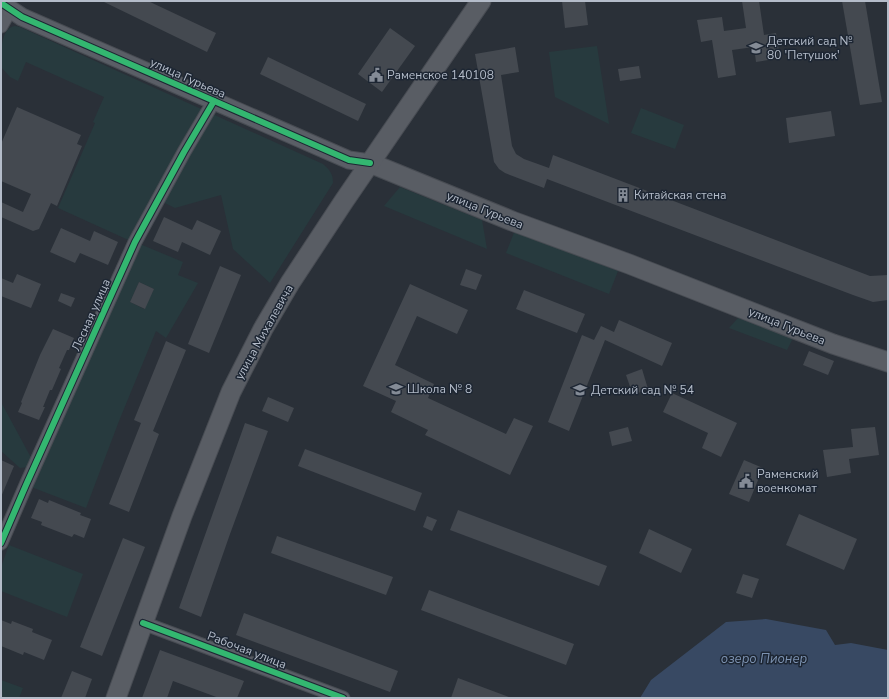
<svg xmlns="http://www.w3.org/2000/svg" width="889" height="699" font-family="'Nunito Sans',sans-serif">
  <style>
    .green { fill: #273a3e; fill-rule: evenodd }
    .water { fill: #384963 }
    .building { fill: #444950 }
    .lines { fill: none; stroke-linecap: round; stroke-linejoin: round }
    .minor-casing { stroke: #484c53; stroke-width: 15 }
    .tertiary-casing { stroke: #484c53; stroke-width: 19 }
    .secondary-casing { stroke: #484c53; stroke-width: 21 }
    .minor { stroke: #5a5e66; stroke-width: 13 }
    .tertiary { stroke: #5a5e66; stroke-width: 17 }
    .secondary { stroke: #595d64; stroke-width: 19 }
    .cycleway-casing { stroke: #1d2633; stroke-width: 8 }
    .cycleway { stroke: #33b770; stroke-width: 6 }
    .labels { text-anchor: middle; stroke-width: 3; stroke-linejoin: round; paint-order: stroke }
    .poi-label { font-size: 12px; fill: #b4bcc9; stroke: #1d2633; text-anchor: start }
    .street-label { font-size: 12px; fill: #b4bcc9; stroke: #1d2633 }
    .water-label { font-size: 13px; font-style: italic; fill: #7c92b1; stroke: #1d2633 }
  </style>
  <rect width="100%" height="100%" fill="#2a3038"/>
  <g class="green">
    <path d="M15,26L20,27L323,164C330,170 333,174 333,183L270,283L233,249L221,195L175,208L159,200L135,242L183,262L178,275L198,283L166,338L156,331L119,421L86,508L26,485L35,466L20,468L1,451V402L35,465L135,243L58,208L95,123L93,122L104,97L26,62L18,81L10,77L1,67C1,53 0,28 15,26ZM139,282L154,289L144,309L130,302Z"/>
    <path d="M597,46L609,124L555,97L549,52Z"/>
    <path d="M641,108L684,125L675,149L631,133Z"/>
    <path d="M400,187L482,220L487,249L384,206Z"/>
    <path d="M515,230L618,271L609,294L506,253Z"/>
    <path d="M738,318L794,336L787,350L729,328Z"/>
    <path d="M9,545L83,574L67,617L1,591V567Z"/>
    <path d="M1,680L23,688L19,698H1Z"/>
  </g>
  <path class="water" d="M766,619L826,630L835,645L851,643L888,650V698H640L651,680L726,622Z"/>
  <g class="building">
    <path d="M102,1H148L216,33L207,52Z"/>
    <path d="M562,1H585L588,25L565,28Z"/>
    <path d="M742,1H759L764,35L776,33L780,58L756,62L754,47L732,50L736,75L718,78L712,40L701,42L697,20L722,17L724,31L746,28Z"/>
    <path d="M842,1H865L882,102L860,105Z"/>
    <path d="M390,28L415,46L382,92L358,74Z"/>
    <path d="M515,47L519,72L501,75L512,146L516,154L524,159L549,168L553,155L870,276L888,275V300L873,302L853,295L547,179L544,188L505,173L499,169L494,162L475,54Z"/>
    <path d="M268,57L366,104L358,121L260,74Z"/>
    <path d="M639,66L641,78L620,81L618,69Z"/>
    <path d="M17,107L81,135L77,144L82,146L57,206L51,203L39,229L33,231L1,217V202L23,212L31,194L1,181V144Z"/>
    <path d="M831,111L835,136L789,143L786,118Z"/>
    <path d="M164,217L192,230L197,220L221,231L210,255L182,242L178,252L153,241Z"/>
    <path d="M61,228L90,241L94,231L118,242L108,265L80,253L75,263L50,252Z"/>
    <path d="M220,266L241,275L209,353L188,344Z"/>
    <path d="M466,269L482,275L476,290L460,285Z"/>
    <path d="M17,274L41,284L31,308L1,296V278L13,283Z"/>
    <path d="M139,282L154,289L145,309L130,302Z"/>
    <path d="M410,284L468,310L457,334L417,316L395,365L434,384L428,398L506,434L514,418L533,426L510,475L425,435L428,430L391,412L396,401L363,386Z"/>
    <path d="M524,290L585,314L577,333L516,309Z"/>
    <path d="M61,293L75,298L71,307L58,301Z"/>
    <path d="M619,320L672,343L662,366L605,340L569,431L548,422L582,335L594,340L601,326L614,332Z"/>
    <path d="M53,329L74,338L69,350H67L59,368L61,369L52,390H50L43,407H45L39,420L18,412L22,403L21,402L40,355Z"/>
    <path d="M166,341L186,350L153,431L159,434L129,512L109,504L141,423L134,420Z"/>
    <path d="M809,351L834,361L828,375L803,365Z"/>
    <path d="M642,369L648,389L633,395L626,375Z"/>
    <path d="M672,393L737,423L721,457L702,448L708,433L663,412Z"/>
    <path d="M268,397L294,408L288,422L262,411Z"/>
    <path d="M245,423L268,431L230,534L201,617L179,608Z"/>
    <path d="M628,427L632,441L612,446L609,432Z"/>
    <path d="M875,427L879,455L849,459L851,473L827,477L823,450L853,447L851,429Z"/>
    <path d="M305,449L422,493L415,511L298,466Z"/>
    <path d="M1,460L14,466L1,497Z"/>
    <path d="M744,460L763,468L749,502L729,494Z"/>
    <path d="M39,499L48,503L49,500L81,513L80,515L91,519L84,538L74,534L72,537L41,525L42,522L31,518Z"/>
    <path d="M458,510L607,566L599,586L450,530Z"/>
    <path d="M799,514L857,539L844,570L786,545Z"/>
    <path d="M427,516L437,520L432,531L423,527Z"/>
    <path d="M649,529L692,549L681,573L639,553Z"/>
    <path d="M277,536L393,577L386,595L271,553Z"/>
    <path d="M123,538L145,547L102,656L80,647Z"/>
    <path d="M743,574L759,579L752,598L736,593Z"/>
    <path d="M429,590L574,644L566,665L421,610Z"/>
    <path d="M244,613L398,671L390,692L236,635Z"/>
    <path d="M1,620L11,624L12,621L33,629L32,632L52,640L44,660L24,652L23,655L1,646Z"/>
    <path d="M160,650L244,681L237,698H219L173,681L167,698H142Z"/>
    <path d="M72,671L92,679L85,698H61Z"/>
    <path d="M458,678L509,697L508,698H451Z"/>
  </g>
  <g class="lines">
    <defs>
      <g id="minor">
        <path d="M1,26L10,10"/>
        <path d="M1,543L26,485L135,242L184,152L214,101"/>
        <path d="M143,623L343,698"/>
      </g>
      <path id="tertiary" d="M1,3L22,17L349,160L370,163"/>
      <g id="secondary">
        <path d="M370,163L512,221L629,264L833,344L888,362"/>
        <path d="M116,698L182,516L231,392L263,329L290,283L344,201L481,1"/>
      </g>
    </defs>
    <use href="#minor" class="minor-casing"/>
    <use href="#tertiary" class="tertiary-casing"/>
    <use href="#secondary" class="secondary-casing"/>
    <use href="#minor" class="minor"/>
    <use href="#tertiary" class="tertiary"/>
    <use href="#secondary" class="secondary"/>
    <defs>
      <g id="cycleway">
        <path d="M1,3L22,17L349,160L370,163"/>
        <path d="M1,543L26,485L135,242L184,152L214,101"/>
        <path d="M143,623L343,698"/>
      </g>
    </defs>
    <use href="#cycleway" class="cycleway-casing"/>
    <use href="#cycleway" class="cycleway"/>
  </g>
  <defs>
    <symbol id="school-bare" viewBox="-9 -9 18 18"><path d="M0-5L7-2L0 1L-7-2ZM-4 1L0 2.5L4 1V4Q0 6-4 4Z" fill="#848b96" stroke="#1d2633" stroke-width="2.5" paint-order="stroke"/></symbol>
    <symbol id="civic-bare" viewBox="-9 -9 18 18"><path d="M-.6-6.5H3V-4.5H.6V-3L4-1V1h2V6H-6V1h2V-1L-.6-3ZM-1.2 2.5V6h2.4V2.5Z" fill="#848b96" stroke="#1d2633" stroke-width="2.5" paint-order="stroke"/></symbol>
    <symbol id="building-bare" viewBox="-9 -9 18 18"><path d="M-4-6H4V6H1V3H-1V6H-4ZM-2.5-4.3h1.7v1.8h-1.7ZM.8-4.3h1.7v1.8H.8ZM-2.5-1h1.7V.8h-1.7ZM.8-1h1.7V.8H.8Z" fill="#848b96" stroke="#1d2633" stroke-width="2.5" paint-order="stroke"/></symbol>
  </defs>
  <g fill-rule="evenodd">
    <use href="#school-bare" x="746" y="38" width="20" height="20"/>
    <use href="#civic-bare" x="366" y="65" width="20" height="20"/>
    <use href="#building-bare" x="613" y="185" width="20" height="20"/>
    <use href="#school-bare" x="386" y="379" width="20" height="20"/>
    <use href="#school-bare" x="570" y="380" width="20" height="20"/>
    <use href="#civic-bare" x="736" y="471" width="20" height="20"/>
  </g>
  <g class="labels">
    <g class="poi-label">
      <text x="767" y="45">Детский сад №<tspan x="767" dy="14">80 'Петушок'</tspan></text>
      <text x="387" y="79">Раменское 140108</text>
      <text x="634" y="199">Китайская стена</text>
      <text x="407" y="393">Школа № 8</text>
      <text x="591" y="394">Детский сад № 54</text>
      <text x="757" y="478">Раменский<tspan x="757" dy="14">военкомат</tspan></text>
    </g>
    <g class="street-label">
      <text transform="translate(188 78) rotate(24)" y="4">улица Гурьева</text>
      <text transform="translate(485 210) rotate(22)" y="4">улица Гурьева</text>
      <text transform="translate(91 315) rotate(-66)" y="4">Лесная улица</text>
      <text transform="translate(787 326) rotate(22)" y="4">улица Гурьева</text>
      <text transform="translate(264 332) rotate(-61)" y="4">улица Михалевича</text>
      <text transform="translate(247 650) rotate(21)" y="4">Рабочая улица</text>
    </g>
    <g class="water-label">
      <text x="764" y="663">озеро Пионер</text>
    </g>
  </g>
  <rect width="889" height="699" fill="none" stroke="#b4bcc9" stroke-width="4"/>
</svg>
